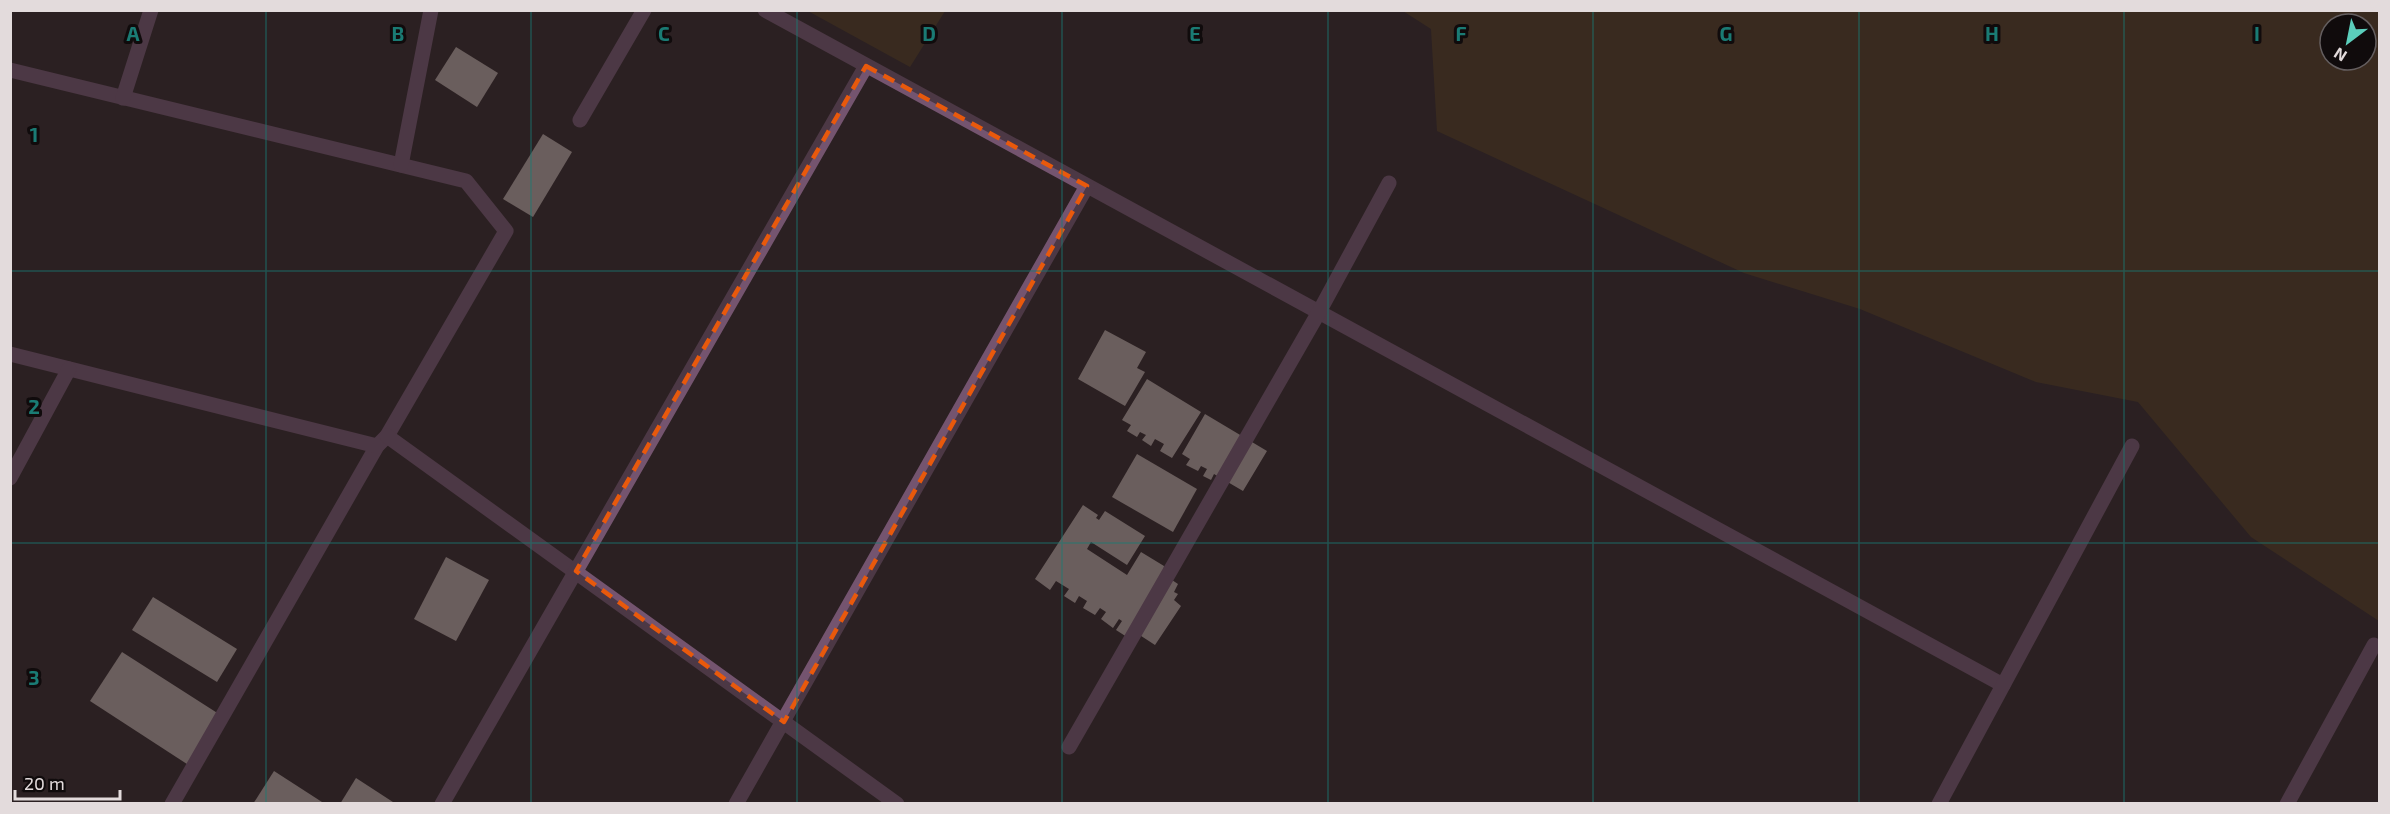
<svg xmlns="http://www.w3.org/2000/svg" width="2390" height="814" font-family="'Exo 2',sans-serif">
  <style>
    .green { fill: #49371b; fill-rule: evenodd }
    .building { fill: #b7a9a4 }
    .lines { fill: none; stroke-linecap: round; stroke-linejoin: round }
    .minor { stroke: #74546f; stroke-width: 15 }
    .marked { fill: none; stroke: #e8590c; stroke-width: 4.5; stroke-dasharray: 12 8; stroke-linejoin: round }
    .grid { fill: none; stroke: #1a7b74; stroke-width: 1.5; stroke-opacity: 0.55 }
    .grid-label { font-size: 20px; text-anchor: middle; font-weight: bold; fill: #1a7b74; stroke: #100b0c; stroke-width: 6; stroke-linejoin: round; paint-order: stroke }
  </style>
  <rect width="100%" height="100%" fill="#2b2022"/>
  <g class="green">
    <path d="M808,11H945L910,67Z"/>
    <path d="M1403,11H2379V621L2251,537L2138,402L2036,382L1860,309L1744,273L1437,131L1431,29ZM2330,24H2366V60H2330Z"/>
  </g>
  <g class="building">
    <path d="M456,47L498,73L477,107L435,80Z"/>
    <path d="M543,134L572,152L533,217L503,199Z"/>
    <path d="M1105,330L1146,352L1137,368L1145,372L1125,406L1078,379Z"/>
    <path d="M1147,379L1201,412L1172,458L1160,451L1164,444L1155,439L1151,446L1142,440L1146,435L1140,432L1137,437L1127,431L1131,425L1122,420Z"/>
    <path d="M1205,414L1267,451L1243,491L1214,474L1211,480L1203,476L1207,469L1201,466L1198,471L1186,465L1190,459L1182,454Z"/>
    <path d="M1137,454L1197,489L1173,532L1112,497Z"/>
    <path d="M1083,505L1098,515L1096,518L1099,520L1105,511L1145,536L1127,565L1091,542L1087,549L1127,575L1141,552L1164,566L1163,574L1178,584L1174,592L1178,594L1174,600L1181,606L1155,645L1135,632L1130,639L1116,630L1122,621L1119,619L1113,628L1101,619L1106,612L1100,608L1095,615L1083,608L1087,601L1079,596L1075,603L1064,596L1069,589L1056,581L1050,590L1035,579Z"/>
    <path d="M446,557L489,580L456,641L414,619Z"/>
    <path d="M153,597L237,649L217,682L132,630Z"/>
    <path d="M122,652L222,716L190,766L90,701Z"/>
    <path d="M274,771L322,802L320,804H253Z"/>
    <path d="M356,778L396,804H340Z"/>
  </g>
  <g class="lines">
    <g class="minor">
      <path d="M765,10L2003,685"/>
      <path d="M10,70L466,181L506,231L387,436L377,446L172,804"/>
      <path d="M123,98L151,10"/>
      <path d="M580,120L644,10"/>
      <path d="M401,165L431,10"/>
      <path d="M10,354L377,446"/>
      <path d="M387,436L897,804"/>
      <path d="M10,478L69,369"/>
      <path d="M1069,747L1319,312L1389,183"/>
      <path d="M442,804L866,66"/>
      <path d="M736,804L1087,186"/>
      <path d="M1939,804L2132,446"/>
      <path d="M2287,804L2374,645"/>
    </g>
  </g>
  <path d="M0 0H2390V814H0ZM866,66L1087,186L784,722L576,571Z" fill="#2b2022" fill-opacity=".55" fill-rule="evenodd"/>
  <path class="marked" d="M866,66L1087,186L784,722L576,571Z"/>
  <path class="grid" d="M266,10V804M531,10V804M797,10V804M1062,10V804M1328,10V804M1593,10V804M1859,10V804M2124,10V804M10,271H2380M10,543H2380"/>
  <g class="grid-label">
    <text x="133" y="41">A</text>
    <text x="398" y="41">B</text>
    <text x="664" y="41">C</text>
    <text x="929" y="41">D</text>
    <text x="1195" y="41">E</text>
    <text x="1461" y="41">F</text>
    <text x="1726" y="41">G</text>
    <text x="1992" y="41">H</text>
    <text x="2257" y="41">I</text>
    <text x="34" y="142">1</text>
    <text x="34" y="414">2</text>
    <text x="34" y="685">3</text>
  </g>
  <rect width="2390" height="814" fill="none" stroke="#e3dbdc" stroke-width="24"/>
  <g transform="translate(2348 42) rotate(212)"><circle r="28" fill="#100b0c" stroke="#645e5f" stroke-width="1.5"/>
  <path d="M0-4.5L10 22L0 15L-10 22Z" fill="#5bcebc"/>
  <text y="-9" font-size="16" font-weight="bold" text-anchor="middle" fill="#e3dbdc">N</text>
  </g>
  <path d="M15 790v9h105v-9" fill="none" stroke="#e3dbdc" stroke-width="3"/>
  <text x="24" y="790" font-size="18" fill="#e3dbdc" stroke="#100b0c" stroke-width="4.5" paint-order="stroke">20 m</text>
</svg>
